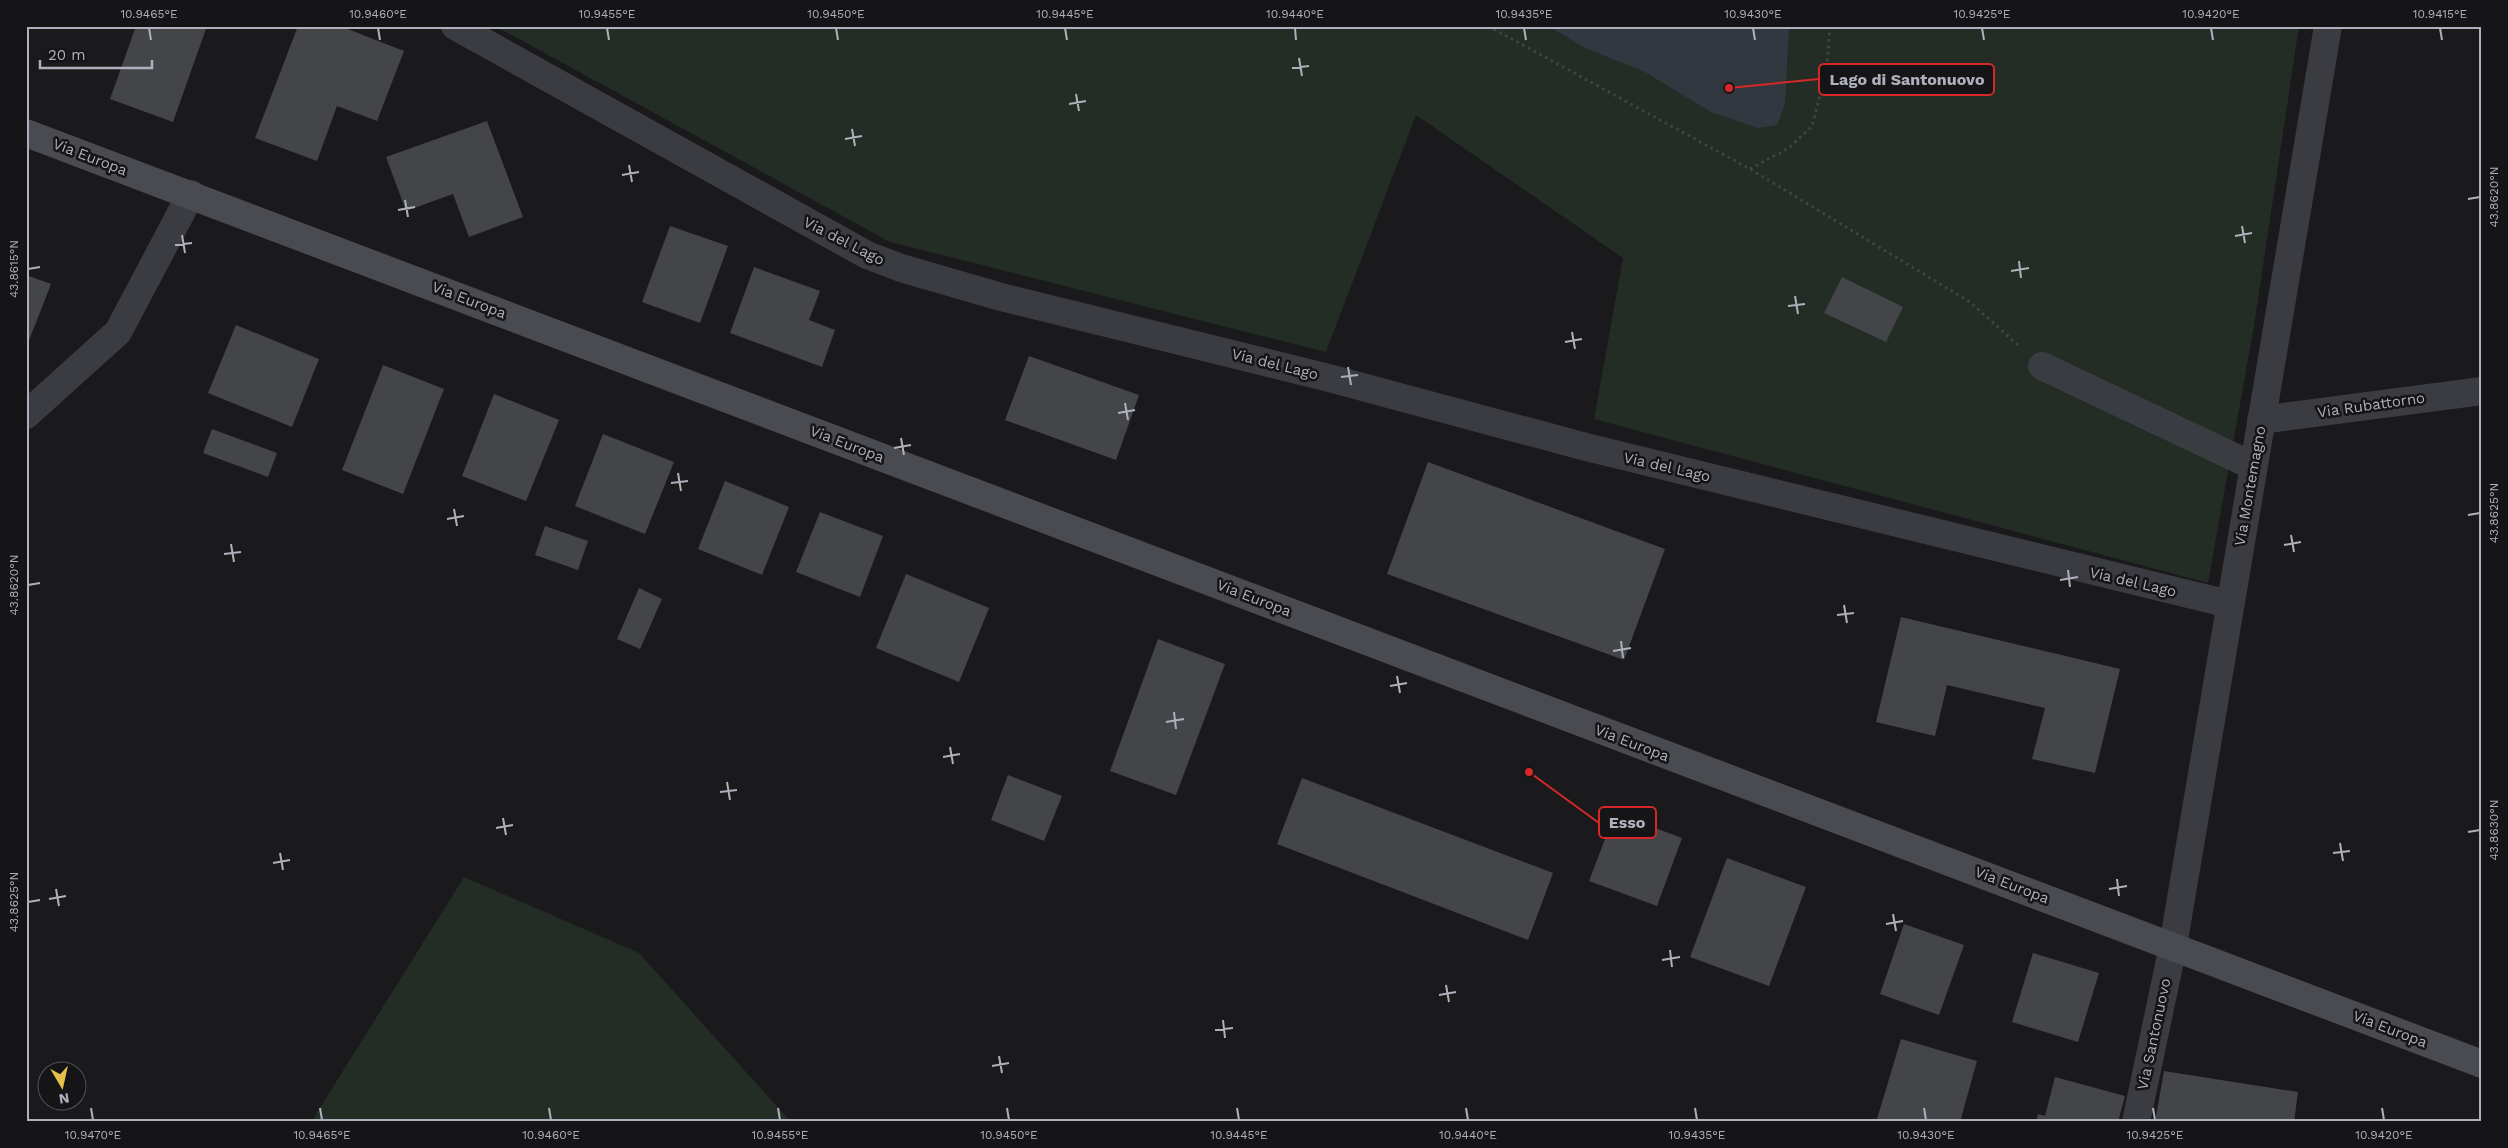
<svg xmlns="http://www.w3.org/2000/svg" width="2508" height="1148" font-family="'Work Sans',sans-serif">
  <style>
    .green { fill: #242c26 }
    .water { fill: #313840 }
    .building { fill: #444549 }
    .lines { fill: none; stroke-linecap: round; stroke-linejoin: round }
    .path { stroke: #414348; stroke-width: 3; stroke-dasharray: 2.5 4; stroke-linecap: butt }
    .minor { stroke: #3b3c41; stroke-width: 28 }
    .secondary { stroke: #494b51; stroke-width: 28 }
    .ticks { fill: none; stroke: #aeb0bb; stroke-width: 2 }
    .labels { text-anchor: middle; stroke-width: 5; stroke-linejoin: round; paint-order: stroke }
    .street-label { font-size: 15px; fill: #aeb0bb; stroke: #151517 }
    .leader { fill: none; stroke: #d62828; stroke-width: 2 }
    .callout-dot { fill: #d62828; stroke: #151517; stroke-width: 2 }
    .callout { fill: #151517; stroke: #d62828; stroke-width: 2 }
    .callout-label { font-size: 16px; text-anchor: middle; font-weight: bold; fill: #aeb0bb }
    .neatline { fill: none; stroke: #aeb0bb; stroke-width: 2 }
    .ticks-label { font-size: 12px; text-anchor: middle; fill: #aeb0bb }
  </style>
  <rect width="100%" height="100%" fill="#1a1a1c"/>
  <g class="green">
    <path d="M495,26H2299L2254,326L2208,583L1594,419L1623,258L1416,115L1326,352L890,242Z"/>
    <path d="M464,877L639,953L791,1122H311Z"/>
  </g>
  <path class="water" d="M1549,26H1789L1785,104L1777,125L1758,128L1711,112L1645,72L1585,48Z"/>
  <g class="building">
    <path d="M136,26H207L173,122L110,99Z"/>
    <path d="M298,26H340L404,51L377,121L337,106L317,161L255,138Z"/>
    <path d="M487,121L523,217L469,237L453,194L406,211L386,157Z"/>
    <path d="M670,226L728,246L700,323L642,302Z"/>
    <path d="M754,267L820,291L809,320L835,330L822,367L730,333Z"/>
    <path d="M26,275L51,284L26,348Z"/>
    <path d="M1842,277L1903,307L1886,342L1824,313Z"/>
    <path d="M236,325L319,359L292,427L208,393Z"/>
    <path d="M1029,356L1139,395L1116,460L1005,420Z"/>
    <path d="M383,365L444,389L403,494L342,470Z"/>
    <path d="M494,394L559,420L526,501L462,476Z"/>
    <path d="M212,429L277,453L268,477L203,453Z"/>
    <path d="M603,434L674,462L645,534L575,506Z"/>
    <path d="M1428,462L1665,549L1624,660L1387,574Z"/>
    <path d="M725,481L789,507L762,575L698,549Z"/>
    <path d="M820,512L883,536L860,597L796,572Z"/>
    <path d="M545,526L588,541L578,570L535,555Z"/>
    <path d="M906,574L989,608L959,682L876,648Z"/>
    <path d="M639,588L662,599L640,649L617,639Z"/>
    <path d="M1901,617L2120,669L2095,773L2032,759L2045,708L1947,685L1935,736L1876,722Z"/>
    <path d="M1158,639L1225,664L1176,795L1110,771Z"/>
    <path d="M1008,775L1062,796L1044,841L991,820Z"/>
    <path d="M1302,778L1553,873L1528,940L1277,844Z"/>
    <path d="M1615,813L1682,838L1657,906L1589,881Z"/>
    <path d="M1727,858L1806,887L1769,986L1690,957Z"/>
    <path d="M1904,924L1964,945L1939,1015L1880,994Z"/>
    <path d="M2033,953L2099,973L2078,1042L2012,1022Z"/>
    <path d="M1901,1039L1977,1061L1960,1122H1888L1877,1119Z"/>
    <path d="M2164,1071L2298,1092L2294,1122H2155Z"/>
    <path d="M2055,1077L2125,1096L2118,1122H2036L2038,1114L2045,1116Z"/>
  </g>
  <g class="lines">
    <g class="path">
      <path d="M1488,26L1750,169L1970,302L2018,345"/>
      <path d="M1750,169L1789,148L1812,126L1827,68L1830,26"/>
    </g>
    <g class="minor">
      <path d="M455,26L867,255L901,268L1001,297L1329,378L1586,447L2229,604"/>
      <path d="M2042,366L2253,466"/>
      <path d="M26,415L118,332L191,194"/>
      <path d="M2261,420L2482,391"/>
      <path d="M2136,1122L2173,946L2328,26"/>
    </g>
    <path class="secondary" d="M26,133L2482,1064"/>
  </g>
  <path class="ticks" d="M149,28L151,40M378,28L380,40M607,28L609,40M836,28L838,40M1065,28L1067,40M1295,28L1296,40M1524,28L1526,40M1753,28L1755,40M1982,28L1984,40M2211,28L2213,40M2440,28L2442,40M1299,58L1302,76M1292,68L1309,66M1076,94L1079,111M1069,104L1086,101M852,129L855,146M845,139L862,136M629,165L632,182M622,175L639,172M2468,199L2480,197M405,200L408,217M398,210L415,207M2242,226L2245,243M182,235L185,253M2235,236L2252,233M175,245L192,243M2019,261L2021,278M28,269L40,267M2011,271L2029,268M1795,296L1798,314M1788,306L1805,304M1572,332L1575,349M1565,342L1582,339M1348,367L1351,385M1341,377L1358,375M1125,403L1128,420M1118,413L1135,410M901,438L904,455M894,448L911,445M678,473L681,491M671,483L688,481M454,509L457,526M2468,515L2480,513M447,519L464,516M2291,535L2294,552M231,544L234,562M2284,545L2301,542M224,554L241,552M2068,570L2070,587M2060,580L2078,577M28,585L40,583M1844,605L1847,623M1837,615L1854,613M1621,641L1623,658M1613,651L1631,648M1397,676L1400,693M1390,686L1407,683M1174,712L1176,729M1166,722L1184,719M950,747L953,764M943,757L960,754M727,782L730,800M720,792L737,790M503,818L506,835M496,828L513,825M2468,832L2480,830M2340,843L2343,861M280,853L283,870M2333,853L2350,851M273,863L290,860M2117,879L2119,896M56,889L59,906M2109,889L2127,886M49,899L66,896M28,902L40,900M1893,914L1896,931M1886,924L1903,921M1670,950L1672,967M1662,960L1680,957M1446,985L1449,1002M1439,995L1456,992M1223,1020L1225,1038M1215,1030L1233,1028M999,1056L1002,1073M992,1066L1009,1063M91,1108L93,1120M320,1108L322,1120M549,1108L551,1120M778,1108L780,1120M1007,1108L1009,1120M1237,1108L1239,1120M1466,1108L1468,1120M1695,1108L1697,1120M1924,1108L1926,1120M2153,1108L2155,1120M2382,1108L2384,1120"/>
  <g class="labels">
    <g class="street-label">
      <text transform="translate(90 157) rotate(21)" y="5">Via Europa</text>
      <text transform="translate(844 241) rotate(27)" y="5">Via del Lago</text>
      <text transform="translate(469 300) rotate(21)" y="5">Via Europa</text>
      <text transform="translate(1275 364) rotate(14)" y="5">Via del Lago</text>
      <text transform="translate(2371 405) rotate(-8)" y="5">Via Rubattorno</text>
      <text transform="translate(847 444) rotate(21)" y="5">Via Europa</text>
      <text transform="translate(1667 467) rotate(13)" y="5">Via del Lago</text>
      <text transform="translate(2250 486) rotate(-80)" y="5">Via Montemagno</text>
      <text transform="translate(2133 582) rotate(13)" y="5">Via del Lago</text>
      <text transform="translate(1254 598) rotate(21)" y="5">Via Europa</text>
      <text transform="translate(1632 743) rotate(21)" y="5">Via Europa</text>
      <text transform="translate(2012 885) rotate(21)" y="5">Via Europa</text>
      <text transform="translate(2390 1029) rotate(21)" y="5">Via Europa</text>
      <text transform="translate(2154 1034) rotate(-78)" y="5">Via Santonuovo</text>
    </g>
  </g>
  <path class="leader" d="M1729 88L1819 79M1529 772L1599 823"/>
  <g class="callout-dot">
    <circle cx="1729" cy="88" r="5"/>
    <circle cx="1529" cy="772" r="5"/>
  </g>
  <g class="callout">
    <rect x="1819" y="64" width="175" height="31" rx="5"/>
    <rect x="1599" y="807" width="57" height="31" rx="5"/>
  </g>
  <g class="callout-label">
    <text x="1907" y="85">Lago di Santonuovo</text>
    <text x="1627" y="828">Esso</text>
  </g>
  <rect width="2508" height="1148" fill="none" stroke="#151517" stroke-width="55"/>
  <g transform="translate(62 1086) rotate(171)"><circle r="24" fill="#151517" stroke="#525359"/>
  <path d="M0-4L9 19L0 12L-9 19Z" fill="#e7c047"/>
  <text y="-8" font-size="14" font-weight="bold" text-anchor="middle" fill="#aeb0bb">N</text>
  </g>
  <path d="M40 60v8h112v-8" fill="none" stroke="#aeb0bb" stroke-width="2.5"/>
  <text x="48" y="60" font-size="15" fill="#aeb0bb" stroke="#151517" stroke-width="4" paint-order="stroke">20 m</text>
  <rect x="28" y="28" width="2452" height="1092" class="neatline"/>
  <g class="ticks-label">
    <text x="149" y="18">10.9465°E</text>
    <text x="378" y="18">10.9460°E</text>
    <text x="607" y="18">10.9455°E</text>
    <text x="836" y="18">10.9450°E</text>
    <text x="1065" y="18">10.9445°E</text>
    <text x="1295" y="18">10.9440°E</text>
    <text x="1524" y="18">10.9435°E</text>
    <text x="1753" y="18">10.9430°E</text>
    <text x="1982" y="18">10.9425°E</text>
    <text x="2211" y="18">10.9420°E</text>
    <text x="2440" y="18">10.9415°E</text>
    <text transform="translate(2494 197) rotate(-90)" y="4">43.8620°N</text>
    <text transform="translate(14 269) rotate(-90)" y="4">43.8615°N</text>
    <text transform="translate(2494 513) rotate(-90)" y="4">43.8625°N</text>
    <text transform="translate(14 585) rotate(-90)" y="4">43.8620°N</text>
    <text transform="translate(2494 830) rotate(-90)" y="4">43.8630°N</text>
    <text transform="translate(14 902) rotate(-90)" y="4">43.8625°N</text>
    <text x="93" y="1139">10.9470°E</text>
    <text x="322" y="1139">10.9465°E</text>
    <text x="551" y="1139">10.9460°E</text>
    <text x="780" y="1139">10.9455°E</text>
    <text x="1009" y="1139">10.9450°E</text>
    <text x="1239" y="1139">10.9445°E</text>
    <text x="1468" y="1139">10.9440°E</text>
    <text x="1697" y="1139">10.9435°E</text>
    <text x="1926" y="1139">10.9430°E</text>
    <text x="2155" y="1139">10.9425°E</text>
    <text x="2384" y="1139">10.9420°E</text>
  </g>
</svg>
